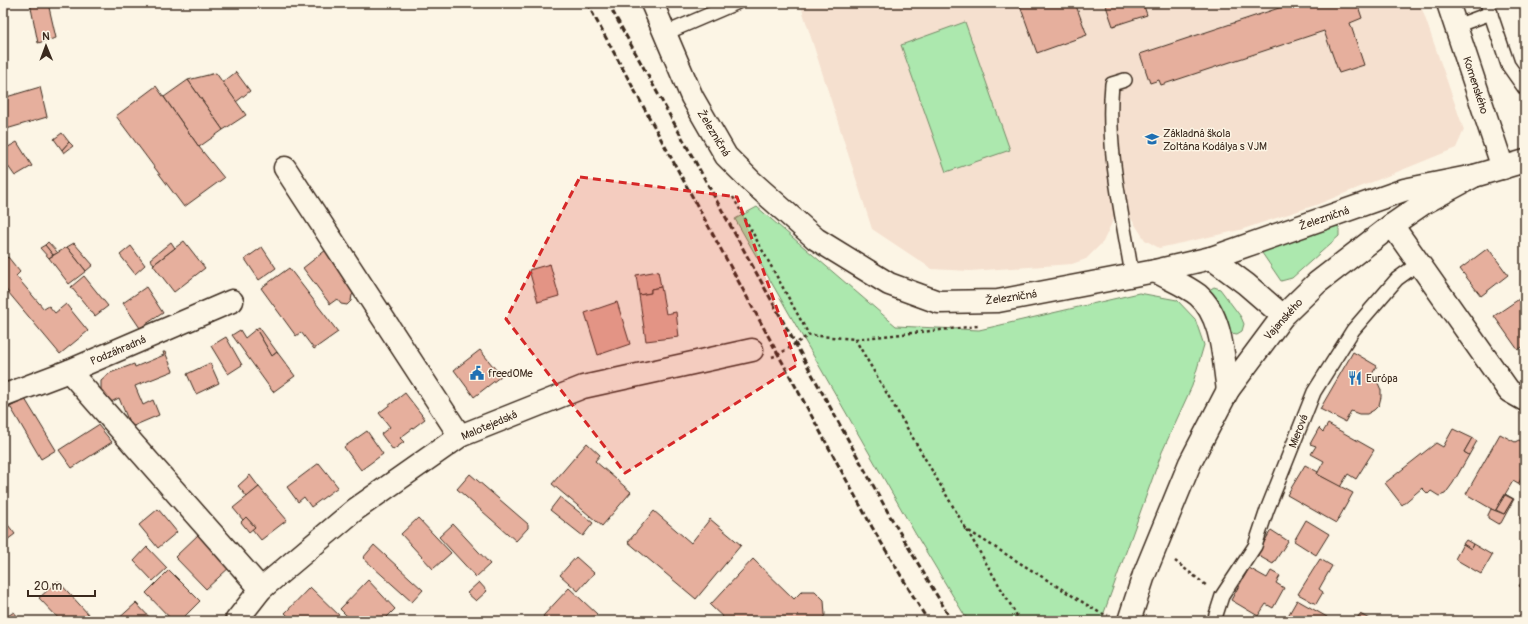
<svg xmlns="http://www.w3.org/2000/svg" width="1528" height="624" font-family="Pangolin,sans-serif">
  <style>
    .built { fill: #f5e0cf }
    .green { fill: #ace8ae; stroke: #748966 }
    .building { fill: #e6af9d; stroke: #3b2a1e }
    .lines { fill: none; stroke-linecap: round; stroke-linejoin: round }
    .lane-casing { stroke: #3b2a1e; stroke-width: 16 }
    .street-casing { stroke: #3b2a1e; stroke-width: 25 }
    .secondary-casing { stroke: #3b2a1e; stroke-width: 25 }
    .path { stroke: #3b2a1e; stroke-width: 2.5; stroke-dasharray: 3 3; stroke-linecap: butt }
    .lane { stroke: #fcf5e5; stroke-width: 13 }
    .street { stroke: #fcf5e5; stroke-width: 22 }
    .secondary { stroke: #fcf5e5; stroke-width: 22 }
    .rail { stroke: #3b2a1e; stroke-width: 3; stroke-dasharray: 6 3; stroke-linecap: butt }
    .secondary-bridge-casing { stroke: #3b2a1e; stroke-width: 25; stroke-linecap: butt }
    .secondary-bridge { stroke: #fcf5e5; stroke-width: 22 }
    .marked { fill: #d62828; fill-opacity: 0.2; stroke: #d62828; stroke-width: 3; stroke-dasharray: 8 5; stroke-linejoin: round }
    .labels { text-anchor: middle; stroke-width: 3; stroke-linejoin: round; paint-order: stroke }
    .street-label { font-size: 11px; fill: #3b2a1e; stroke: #fcf5e5 }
    .poi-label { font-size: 11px; fill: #3b2a1e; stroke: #fcf5e5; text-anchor: start }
  </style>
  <rect width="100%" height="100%" fill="#fcf5e5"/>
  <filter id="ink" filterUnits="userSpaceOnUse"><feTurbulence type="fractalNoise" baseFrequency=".025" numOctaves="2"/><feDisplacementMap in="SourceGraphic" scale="8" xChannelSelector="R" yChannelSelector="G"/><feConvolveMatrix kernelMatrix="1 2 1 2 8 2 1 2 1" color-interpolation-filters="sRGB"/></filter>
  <g filter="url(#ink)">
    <path class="built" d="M800,3H1420L1464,130L1456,148L1316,205L1240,230L1159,248L1145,240L1130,217L1114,218L1103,242L1086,259L1072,264L970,271L932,269L872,229Z"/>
    <g class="green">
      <path d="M965,22L1010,150L946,172L901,45Z"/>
      <path d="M757,207L896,326L979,330L1139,293L1177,300L1195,319L1204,345L1192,386L1162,452L1101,621H968L915,533L735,219Z"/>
      <path d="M1334,223L1339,228V236L1292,278L1281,281L1262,253L1263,250Z"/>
      <path d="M1214,287L1220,289L1241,317L1244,324L1242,331L1237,334L1231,333L1209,296V290Z"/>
    </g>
    <g class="building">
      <path d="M30,3H48L56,38L38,43Z"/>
      <path d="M1019,3H1075L1087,35L1037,53Z"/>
      <path d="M1105,3H1143L1147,15L1113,26Z"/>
      <path d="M1294,3H1357L1362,18L1350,23L1364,65L1339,73L1324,31L1161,85L1159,80L1150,83L1140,54Z"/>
      <path d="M236,72L250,91L236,102L222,83Z"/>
      <path d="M216,73L246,115L223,130L188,80Z"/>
      <path d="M188,80L223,130L199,147L164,97Z"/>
      <path d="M156,86L199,147L224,178L184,207L116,116Z"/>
      <path d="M40,87L47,117L3,130V98Z"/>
      <path d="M62,133L69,142L62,150L54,139Z"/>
      <path d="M17,142L32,166L15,176L5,162L3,163V150Z"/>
      <path d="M69,142L73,146L64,153L62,150Z"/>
      <path d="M184,241L205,268L174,292L153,265Z"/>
      <path d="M48,242L58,253L53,255L45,245Z"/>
      <path d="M171,242L175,248L154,264L150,259Z"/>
      <path d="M74,243L93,265L86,271L67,247Z"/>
      <path d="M45,245L53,255L49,258L40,248Z"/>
      <path d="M131,246L145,265L135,274L120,255Z"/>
      <path d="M67,247L86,271L69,284L49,258Z"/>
      <path d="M262,247L276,268L259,280L245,259Z"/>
      <path d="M1488,248L1508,275L1481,296L1460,269Z"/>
      <path d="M326,250L356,292L352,295L351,301L347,305L341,304L337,299L330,304L303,268Z"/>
      <path d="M8,257L20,272L16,276L44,309L49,306L55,313L66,304L88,331L60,354L3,286V261Z"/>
      <path d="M550,264L559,296L538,302L529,270Z"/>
      <path d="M289,268L338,332L314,349L301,332L296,336L261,288Z"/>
      <path d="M658,271L661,287L651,289V293L639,295L636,275Z"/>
      <path d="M84,276L108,306L95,316L71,287Z"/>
      <path d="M146,287L163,313L140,328L123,303Z"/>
      <path d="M661,287L666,314L676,312L679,337L646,341L639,295L651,293V289Z"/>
      <path d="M1525,295V345L1518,350L1494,316Z"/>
      <path d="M617,302L630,344L598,355L585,313Z"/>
      <path d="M259,327L277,352L272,356L256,329Z"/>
      <path d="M256,329L272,356L277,352L295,376L273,392L232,335L240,330L245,338Z"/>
      <path d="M226,337L242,365L228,374L211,346Z"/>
      <path d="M480,350L501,376L474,397L454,370Z"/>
      <path d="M163,352H165L173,371L135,386L143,405L153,400L159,415L131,427L119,398L111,402L101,393V381L110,373L134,364L135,367L164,355Z"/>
      <path d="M1353,352L1377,366L1370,377L1378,383L1381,390V397L1379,405L1374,410L1367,414H1359L1351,411L1345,422L1320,409Z"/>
      <path d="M210,363L219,383L196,394L187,374Z"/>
      <path d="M405,393L425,419L400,438L404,442L393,450L381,434L390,427L379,413Z"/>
      <path d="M25,399L56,450L41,459L11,408H8Z"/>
      <path d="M1328,424L1374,450L1356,479L1348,474L1340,487L1317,474L1324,461L1311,454L1316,446L1310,444L1319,428L1323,432Z"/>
      <path d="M98,425L112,442L72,468L59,450Z"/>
      <path d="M1453,429L1472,438L1464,452L1469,455L1453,483L1445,494L1439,496L1431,491L1428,494L1422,488L1402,505L1385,483L1436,443L1443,447Z"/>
      <path d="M367,431L383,454L361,470L344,447Z"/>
      <path d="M1500,434L1515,442L1519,440L1525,443V475L1518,484L1513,481L1495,511L1466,494Z"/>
      <path d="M1472,438L1477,441L1469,455L1464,452Z"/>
      <path d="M587,443L600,455L595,461L631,492L602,526L552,484Z"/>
      <path d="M319,463L338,487L311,507L304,497L298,502L287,487Z"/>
      <path d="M1305,465L1318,472L1317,474L1353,493L1336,523L1287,495Z"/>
      <path d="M470,474L528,524V528L516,541L457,489Z"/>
      <path d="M1524,474L1525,481L1522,486L1518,484Z"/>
      <path d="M250,475L259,487L247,497L238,486Z"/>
      <path d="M259,487L287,520L261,540L252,529L255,527L246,517L243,520L233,508Z"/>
      <path d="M1505,494L1514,499L1501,523L1498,524L1488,518V515L1491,509L1504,514L1513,499Z"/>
      <path d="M1505,495L1513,499L1504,514L1496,510Z"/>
      <path d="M560,497L593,523L583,536L550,510Z"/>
      <path d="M158,509L177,532L158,548L139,525Z"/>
      <path d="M1525,509V522L1520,519Z"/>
      <path d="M654,511L691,543L710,519L741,545L696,599L628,542Z"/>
      <path d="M246,517L255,527L249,532L241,522Z"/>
      <path d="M418,518L451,553L433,569L401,534Z"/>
      <path d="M1306,520L1329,534L1316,555L1294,541Z"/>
      <path d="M5,521L15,534L3,543V522Z"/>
      <path d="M453,524L490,564L476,577L439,537Z"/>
      <path d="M1271,530L1288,541L1273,564L1257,555Z"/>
      <path d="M200,533L231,566L206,589L175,557Z"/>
      <path d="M1466,540L1473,544L1471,549L1463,544Z"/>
      <path d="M1463,544L1471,549L1473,544L1492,555L1481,574L1455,559Z"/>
      <path d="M374,545L423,590L412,602L363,558Z"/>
      <path d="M147,547L167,568L153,581L134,561Z"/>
      <path d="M576,557L594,573L578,591L560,575Z"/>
      <path d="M753,559L794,599L802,591H815L824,600L825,615L821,621H727L710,605Z"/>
      <path d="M1320,559L1332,566L1319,589L1323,592L1316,604L1298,594Z"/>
      <path d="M1249,568L1267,578L1271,571L1280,576L1276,583L1284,588L1273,608L1266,604L1258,616L1231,600Z"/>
      <path d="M169,570L200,601L180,621H173L146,593Z"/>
      <path d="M1525,576V589L1519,586Z"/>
      <path d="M368,580L395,609L383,621H352L340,609Z"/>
      <path d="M58,581L89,615L94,621H61L39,598Z"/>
      <path d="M479,582L487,591L476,601L467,593Z"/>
      <path d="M310,587L345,621H293L285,613Z"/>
      <path d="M569,588L597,614L590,621H547L543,616Z"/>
      <path d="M1297,600L1327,617L1325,621H1285Z"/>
      <path d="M136,603L153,621H116Z"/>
      <path d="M14,612L21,621H3V619Z"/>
      <path d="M1360,614L1371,620L1370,621H1355Z"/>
    </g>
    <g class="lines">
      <defs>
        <g id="lane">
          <path d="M1487,3L1508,65L1525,89"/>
          <path d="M1456,26L1491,13"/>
          <path d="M666,33L736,3"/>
          <path d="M1125,80L1112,84C1106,149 1122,212 1132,275"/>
          <path d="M1214,621L1222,596L1255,546L1267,510L1314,392L1353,330L1397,279L1419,263"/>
        </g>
        <g id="street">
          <path d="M1448,3L1503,168"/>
          <path d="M285,168L460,436"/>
          <path d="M1392,225L1509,391L1525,400"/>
          <path d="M69,371L261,589"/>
          <path d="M3,396L69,371L232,301"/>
          <path d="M236,621L261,589L356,509L460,436L583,387L752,350"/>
        </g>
        <g id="secondary">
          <path d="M652,3L692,97L726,156L751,181L816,239L889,284L938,302L998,301L1155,271L1211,258L1404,190L1474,176"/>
          <path d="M1211,258L1246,284L1283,316"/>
          <path d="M1155,271C1169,279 1185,285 1198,295C1223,317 1223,359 1228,390"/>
          <path d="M1144,575L1190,463L1228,390L1283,316L1317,283L1392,225L1424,203L1474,176L1525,161"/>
        </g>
      </defs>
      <use href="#lane" class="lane-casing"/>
      <use href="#street" class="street-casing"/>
      <use href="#secondary" class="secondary-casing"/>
      <g class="path">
        <path d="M1421,3H1422"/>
        <path d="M733,197L809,335L855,339L978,326"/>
        <path d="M855,339L1020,621"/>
        <path d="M772,357L778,355L809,335"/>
        <path d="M964,528L1100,613L1108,615"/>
        <path d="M1175,561L1207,586"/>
      </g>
      <use href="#lane" class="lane"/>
      <use href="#street" class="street"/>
      <use href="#secondary" class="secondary"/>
      <g class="rail">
        <path d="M587,3L872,527L928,621"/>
        <path d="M608,3L890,516L952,621"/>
      </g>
      <defs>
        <path id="secondary-bridge" d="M1129,621L1144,575"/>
      </defs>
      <use href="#secondary-bridge" class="secondary-bridge-casing"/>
      <use href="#secondary-bridge" class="secondary-bridge"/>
    </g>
  </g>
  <path class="marked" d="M580,177L737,197L797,365L625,473L506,319Z"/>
  <defs>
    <symbol id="school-bare" viewBox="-9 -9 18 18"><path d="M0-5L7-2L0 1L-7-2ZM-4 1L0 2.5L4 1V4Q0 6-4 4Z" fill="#1f6fb2" stroke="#fcf5e5" stroke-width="2.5" paint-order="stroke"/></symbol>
    <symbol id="civic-bare" viewBox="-9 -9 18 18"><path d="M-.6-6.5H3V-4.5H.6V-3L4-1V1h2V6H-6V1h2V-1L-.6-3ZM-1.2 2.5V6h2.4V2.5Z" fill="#1f6fb2" stroke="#fcf5e5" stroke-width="2.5" paint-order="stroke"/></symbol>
    <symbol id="restaurant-bare" viewBox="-9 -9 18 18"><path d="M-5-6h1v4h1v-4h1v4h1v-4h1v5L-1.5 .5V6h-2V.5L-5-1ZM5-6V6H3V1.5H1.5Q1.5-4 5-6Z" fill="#1f6fb2" stroke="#fcf5e5" stroke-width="2.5" paint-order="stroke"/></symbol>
  </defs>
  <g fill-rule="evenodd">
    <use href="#school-bare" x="1142" y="129" width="20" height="20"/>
    <use href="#civic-bare" x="467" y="363" width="20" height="20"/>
    <use href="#restaurant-bare" x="1345" y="368" width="20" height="20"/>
  </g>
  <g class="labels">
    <g class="street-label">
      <text transform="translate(1476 85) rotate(72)" y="4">Komenského</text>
      <text transform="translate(714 133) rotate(59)" y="4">Železničná</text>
      <text transform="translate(1324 218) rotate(-19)" y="4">Železničná</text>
      <text transform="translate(1011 297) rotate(-8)" y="4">Železničná</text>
      <text transform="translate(1283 319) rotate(-48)" y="4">Vajanského</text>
      <text transform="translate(118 350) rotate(-23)" y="4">Podzáhradná</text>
      <text transform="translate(489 425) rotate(-23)" y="4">Malotejedská</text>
      <text transform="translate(1298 431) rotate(-69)" y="4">Mierová</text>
    </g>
    <g class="poi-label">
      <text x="1163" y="137">Základná škola<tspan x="1163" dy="13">Zoltána Kodálya s VJM</tspan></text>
      <text x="488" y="377">freedOMe</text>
      <text x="1366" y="382">Európa</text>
    </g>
  </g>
  <rect width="1528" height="624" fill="none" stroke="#fcf5e5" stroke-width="16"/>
  <rect x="8" y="8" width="1512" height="608" fill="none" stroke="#3b2a1e" stroke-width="1.5" filter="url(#ink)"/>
  <g transform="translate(46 46) rotate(359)" stroke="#fcf5e5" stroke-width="3" paint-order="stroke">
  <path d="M0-3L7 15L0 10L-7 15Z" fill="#3b2a1e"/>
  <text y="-6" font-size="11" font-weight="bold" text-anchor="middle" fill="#3b2a1e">N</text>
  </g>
  <path d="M28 590v6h67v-6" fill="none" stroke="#3b2a1e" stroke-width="2"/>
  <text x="34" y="590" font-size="12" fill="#3b2a1e" stroke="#fcf5e5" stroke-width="3" paint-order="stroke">20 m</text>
</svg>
